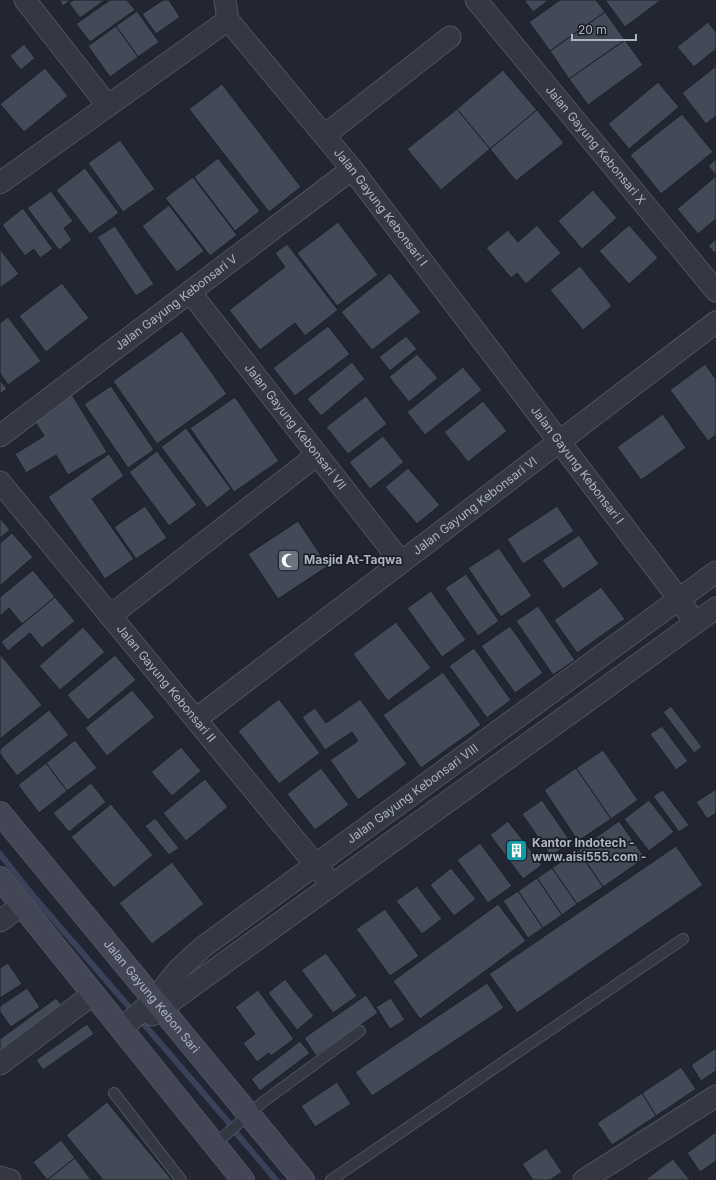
<svg xmlns="http://www.w3.org/2000/svg" width="716" height="1180" font-family="Inter,sans-serif">
  <style>
    .lines { fill: none; stroke-linecap: round; stroke-linejoin: round }
    .stream { stroke: #394259; stroke-width: 6 }
    .building { fill: #434956; stroke: #1c2029 }
    .lane-casing { stroke: #4f535e; stroke-width: 12 }
    .street-casing { stroke: #4f535e; stroke-width: 23 }
    .secondary-casing { stroke: #4f535e; stroke-width: 24 }
    .lane { stroke: #343843; stroke-width: 10 }
    .street { stroke: #343843; stroke-width: 21 }
    .secondary { stroke: #434755; stroke-width: 22 }
    .labels { text-anchor: middle; stroke-width: 3.5; stroke-linejoin: round; paint-order: stroke }
    .street-label { font-size: 12px; fill: #aeb3c0; stroke: #1a1e27 }
    .poi-label { font-size: 12px; font-weight: bold; fill: #aeb3c0; stroke: #1a1e27; text-anchor: start }
  </style>
  <rect width="100%" height="100%" fill="#212632"/>
  <g class="lines">
    <g class="stream">
      <path d="M0,854L35,898L230,1124"/>
      <path d="M237,1134L276,1180"/>
    </g>
  </g>
  <g class="building">
    <path d="M59,0H71L63,6Z"/>
    <path d="M73,0H105L80,18L69,3Z"/>
    <path d="M110,0H127L135,10L90,42L76,24Z"/>
    <path d="M163,0H169L180,17L156,34L142,14Z"/>
    <path d="M524,0H549L533,12Z"/>
    <path d="M560,0H596L605,12L550,51L529,22Z"/>
    <path d="M605,0H661L625,27Z"/>
    <path d="M137,11L159,42L138,57L116,26Z"/>
    <path d="M605,12L625,40L569,79L550,51Z"/>
    <path d="M708,22L716,32V49L694,67L677,47Z"/>
    <path d="M116,26L138,57L110,77L88,46Z"/>
    <path d="M625,40L643,65L588,105L569,79Z"/>
    <path d="M24,44L35,58L21,70L10,56Z"/>
    <path d="M716,66V116L706,124L682,93Z"/>
    <path d="M45,68L68,96L24,132L0,104Z"/>
    <path d="M503,70L537,110L490,149L457,109Z"/>
    <path d="M658,82L679,107L629,149L608,124Z"/>
    <path d="M222,84L301,187L269,212L189,109Z"/>
    <path d="M457,109L490,149L441,190L407,149Z"/>
    <path d="M537,110L564,143L516,181L490,149Z"/>
    <path d="M682,114L713,152L661,194L630,155Z"/>
    <path d="M120,140L155,189L123,212L88,163Z"/>
    <path d="M218,158L260,211L235,231L194,177Z"/>
    <path d="M716,159V175L708,166Z"/>
    <path d="M85,168L119,213L90,234L56,190Z"/>
    <path d="M716,176V219L698,234L677,209Z"/>
    <path d="M193,177L237,235L210,256L165,198Z"/>
    <path d="M593,190L617,218L582,249L558,221Z"/>
    <path d="M51,191L73,221L64,228L72,240L59,250L27,208Z"/>
    <path d="M169,205L204,251L177,272L142,226Z"/>
    <path d="M23,208L53,249L40,258L34,249L25,256L2,225Z"/>
    <path d="M338,222L378,275L337,306L297,253Z"/>
    <path d="M537,225L561,253L526,284L517,273L511,278L486,248L508,230L518,242Z"/>
    <path d="M629,225L658,258L629,284L599,251Z"/>
    <path d="M115,226L154,284L136,296L97,237Z"/>
    <path d="M716,239V254L708,246Z"/>
    <path d="M287,244L338,310L305,336L295,323L260,350L229,310L285,267L275,253Z"/>
    <path d="M0,249L19,274L0,288Z"/>
    <path d="M580,266L612,306L583,330L550,290Z"/>
    <path d="M390,273L421,312L372,350L341,312Z"/>
    <path d="M62,283L89,318L46,352L19,316Z"/>
    <path d="M8,317L41,361L8,385L0,373V323Z"/>
    <path d="M328,326L350,354L295,396L273,368Z"/>
    <path d="M182,331L227,394L157,444L113,381Z"/>
    <path d="M406,336L417,349L390,371L379,357Z"/>
    <path d="M417,354L438,378L409,402L389,377Z"/>
    <path d="M352,362L365,379L321,416L307,399Z"/>
    <path d="M705,364L716,379V435L708,441L670,390Z"/>
    <path d="M463,367L482,390L425,435L407,412Z"/>
    <path d="M0,380L7,389L0,394Z"/>
    <path d="M111,386L154,450L128,468L84,404Z"/>
    <path d="M71,393L107,452L68,475L56,455L26,473L15,454L44,436L32,417Z"/>
    <path d="M366,396L387,424L348,454L326,427Z"/>
    <path d="M235,397L279,461L234,492L190,428Z"/>
    <path d="M483,401L507,431L468,462L444,432Z"/>
    <path d="M663,414L686,448L641,480L617,447Z"/>
    <path d="M186,428L231,489L207,508L161,447Z"/>
    <path d="M383,436L404,462L370,489L349,462Z"/>
    <path d="M157,451L197,505L169,526L129,472Z"/>
    <path d="M109,454L124,476L92,499L134,559L105,579L48,497Z"/>
    <path d="M408,468L440,505L417,524L385,487Z"/>
    <path d="M145,506L167,538L136,559L114,527Z"/>
    <path d="M557,506L574,531L523,564L507,539Z"/>
    <path d="M0,518L10,530L0,538Z"/>
    <path d="M298,521L328,566L278,599L248,554Z"/>
    <path d="M12,533L33,557L0,586V543Z"/>
    <path d="M579,535L599,564L563,589L542,560Z"/>
    <path d="M499,548L532,596L501,617L468,568Z"/>
    <path d="M33,570L55,597L22,624L9,608L0,616V597Z"/>
    <path d="M466,574L499,621L478,636L445,588Z"/>
    <path d="M601,587L625,619L577,653L554,620Z"/>
    <path d="M431,591L466,640L442,657L407,608Z"/>
    <path d="M55,597L75,621L42,648L30,633L8,651L1,642Z"/>
    <path d="M538,606L575,660L553,675L516,621Z"/>
    <path d="M396,622L431,668L388,701L353,654Z"/>
    <path d="M510,626L543,673L515,693L481,646Z"/>
    <path d="M83,627L105,652L60,690L39,666Z"/>
    <path d="M474,648L511,700L487,718L449,666Z"/>
    <path d="M0,654L42,705L0,739Z"/>
    <path d="M115,655L136,680L88,720L67,695Z"/>
    <path d="M443,672L481,725L421,768L383,715Z"/>
    <path d="M132,690L155,717L107,756L85,728Z"/>
    <path d="M279,699L320,753L279,784L238,731Z"/>
    <path d="M360,699L407,764L358,800L330,760L358,741L352,732L325,750L302,717L315,708L326,723Z"/>
    <path d="M671,706L702,747L694,753L663,712Z"/>
    <path d="M49,710L69,735L17,776L0,754V749Z"/>
    <path d="M662,726L688,761L676,770L650,734Z"/>
    <path d="M75,740L97,768L67,791L46,763Z"/>
    <path d="M181,747L201,771L172,796L151,772Z"/>
    <path d="M603,750L638,800L611,819L576,768Z"/>
    <path d="M46,763L67,791L39,813L18,785Z"/>
    <path d="M321,768L349,805L315,830L287,794Z"/>
    <path d="M576,768L611,819L578,841L544,790Z"/>
    <path d="M205,779L228,807L186,841L163,813Z"/>
    <path d="M91,783L106,802L69,832L53,813Z"/>
    <path d="M716,789V813L707,819L696,802Z"/>
    <path d="M663,790L689,825L679,832L653,796Z"/>
    <path d="M542,800L571,842L551,856L522,814Z"/>
    <path d="M649,800L674,832L649,851L624,819Z"/>
    <path d="M111,804L153,855L114,888L71,837Z"/>
    <path d="M155,818L179,848L169,855L145,826Z"/>
    <path d="M508,821L542,865L523,879L490,835Z"/>
    <path d="M619,821L645,858L603,887L578,850Z"/>
    <path d="M480,843L512,886L488,903L457,860Z"/>
    <path d="M676,846L703,885L517,1013L489,974Z"/>
    <path d="M578,850L603,887L577,904L552,868Z"/>
    <path d="M172,862L204,904L152,944L119,903Z"/>
    <path d="M451,868L476,899L454,916L430,885Z"/>
    <path d="M552,868L577,904L562,915L537,878Z"/>
    <path d="M537,878L562,915L543,928L518,891Z"/>
    <path d="M417,886L442,919L422,934L396,901Z"/>
    <path d="M518,891L543,928L528,938L503,901Z"/>
    <path d="M498,904L526,941L420,1019L393,981Z"/>
    <path d="M385,909L419,956L390,976L356,929Z"/>
    <path d="M326,953L357,996L333,1013L301,970Z"/>
    <path d="M8,963L22,984L0,998V968Z"/>
    <path d="M285,979L314,1016L297,1030L268,993Z"/>
    <path d="M487,983L504,1008L372,1096L355,1072Z"/>
    <path d="M27,988L40,1007L11,1027L0,1012V1006Z"/>
    <path d="M258,990L294,1039L271,1056L269,1053L257,1062L243,1043L255,1034L235,1007Z"/>
    <path d="M366,995L378,1013L316,1056L304,1038Z"/>
    <path d="M56,998L66,1011L0,1060V1039Z"/>
    <path d="M391,998L405,1020L390,1029L376,1007Z"/>
    <path d="M87,1024L94,1034L43,1070L36,1060Z"/>
    <path d="M300,1041L310,1053L260,1091L251,1079Z"/>
    <path d="M716,1048V1071L701,1081L691,1065Z"/>
    <path d="M681,1067L696,1089L656,1116L642,1093Z"/>
    <path d="M337,1082L351,1104L315,1127L301,1106Z"/>
    <path d="M642,1093L656,1116L612,1145L597,1123Z"/>
    <path d="M107,1102L172,1180H103L66,1135Z"/>
    <path d="M716,1132V1161L700,1172L687,1153Z"/>
    <path d="M61,1140L75,1158L47,1180L33,1162Z"/>
    <path d="M546,1148L562,1172L550,1180H533L522,1164Z"/>
    <path d="M75,1158L91,1180H47Z"/>
    <path d="M673,1159L690,1180H645Z"/>
  </g>
  <g class="lines">
    <defs>
      <g id="lane">
        <path d="M114,1093L181,1180"/>
        <path d="M215,1144L263,1102L360,1031"/>
        <path d="M331,1180L683,939"/>
      </g>
      <g id="street">
        <path d="M25,0L108,106"/>
        <path d="M225,0L228,20"/>
        <path id="s1" d="M476,0L716,291"/>
        <path d="M325,135L450,37"/>
        <path id="s2" d="M0,183L228,20L352,169L679,599L695,623"/>
        <path id="s3" d="M190,292L401,562"/>
        <path id="s4" d="M0,436L352,169"/>
        <path id="s5" d="M0,482L324,875"/>
        <path d="M110,616L317,455"/>
        <path id="s6" d="M196,719L716,322"/>
        <path d="M0,921L22,905"/>
        <path d="M152,1015L716,608"/>
        <path id="s7" d="M121,1029L154,1000L178,970L203,947L716,572"/>
        <path d="M0,1064L93,994"/>
        <path d="M0,1177L10,1180"/>
        <path d="M584,1180L716,1096"/>
      </g>
      <g id="secondary">
        <path id="s8" d="M0,813L303,1180"/>
        <path d="M0,878L243,1180"/>
      </g>
    </defs>
    <use href="#lane" class="lane-casing"/>
    <use href="#street" class="street-casing"/>
    <use href="#secondary" class="secondary-casing"/>
    <use href="#lane" class="lane"/>
    <use href="#street" class="street"/>
    <use href="#secondary" class="secondary"/>
  </g>
  <defs>
    <symbol id="mosque-square" viewBox="-11 -11 22 22"><rect x="-9" y="-9" width="18" height="18" rx="4" fill="#6b7280" stroke="#1a1e27"/><path d="M3.5-4.9A6 6 0 1 0 3.5 4.9A5 5 0 1 1 3.5-4.9Z" fill="#fff"/></symbol>
    <symbol id="building-square" viewBox="-11 -11 22 22"><rect x="-9" y="-9" width="18" height="18" rx="4" fill="#0f9aa8" stroke="#1a1e27"/><path d="M-4-6H4V6H1V3H-1V6H-4ZM-2.5-4.3h1.7v1.8h-1.7ZM.8-4.3h1.7v1.8H.8ZM-2.5-1h1.7V.8h-1.7ZM.8-1h1.7V.8H.8Z" fill="#fff"/></symbol>
  </defs>
  <g fill-rule="evenodd">
    <use href="#mosque-square" x="276" y="548" width="25" height="25"/>
    <use href="#building-square" x="504" y="838" width="25" height="25"/>
  </g>
  <g class="labels">
    <g class="street-label">
      <text dy="4" stroke="none"><textPath href="#s1" startOffset="188">Jalan Gayung Kebonsari X</textPath></text>
      <text dy="4" stroke="none"><textPath href="#s2" startOffset="522">Jalan Gayung Kebonsari I</textPath></text>
      <text dy="4" stroke="none"><textPath href="#s4" startOffset="221">Jalan Gayung Kebonsari V</textPath></text>
      <text dy="4" stroke="none"><textPath href="#s3" startOffset="171">Jalan Gayung Kebonsari VII</textPath></text>
      <text dy="4" stroke="none"><textPath href="#s2" startOffset="846">Jalan Gayung Kebonsari I</textPath></text>
      <text dy="4" stroke="none"><textPath href="#s6" startOffset="351">Jalan Gayung Kebonsari VI</textPath></text>
      <text dy="4" stroke="none"><textPath href="#s5" startOffset="261">Jalan Gayung Kebonsari II</textPath></text>
      <text dy="4" stroke="none"><textPath href="#s7" startOffset="376">Jalan Gayung Kebonsari VIII</textPath></text>
      <text dy="4" stroke="none"><textPath href="#s8" startOffset="238">Jalan Gayung Kebon Sari</textPath></text>
    </g>
    <g class="poi-label">
      <text x="304" y="564">Masjid At-Taqwa</text>
      <text x="532" y="847">Kantor Indotech -<tspan x="532" dy="14">www.aisi555.com -</tspan></text>
    </g>
  </g>
  <path d="M572 34v6h64v-6" fill="none" stroke="#aeb3c0" stroke-width="2"/>
  <text x="578" y="34" font-size="12" fill="#aeb3c0" stroke="#1a1e27" stroke-width="3" paint-order="stroke">20 m</text>
</svg>
